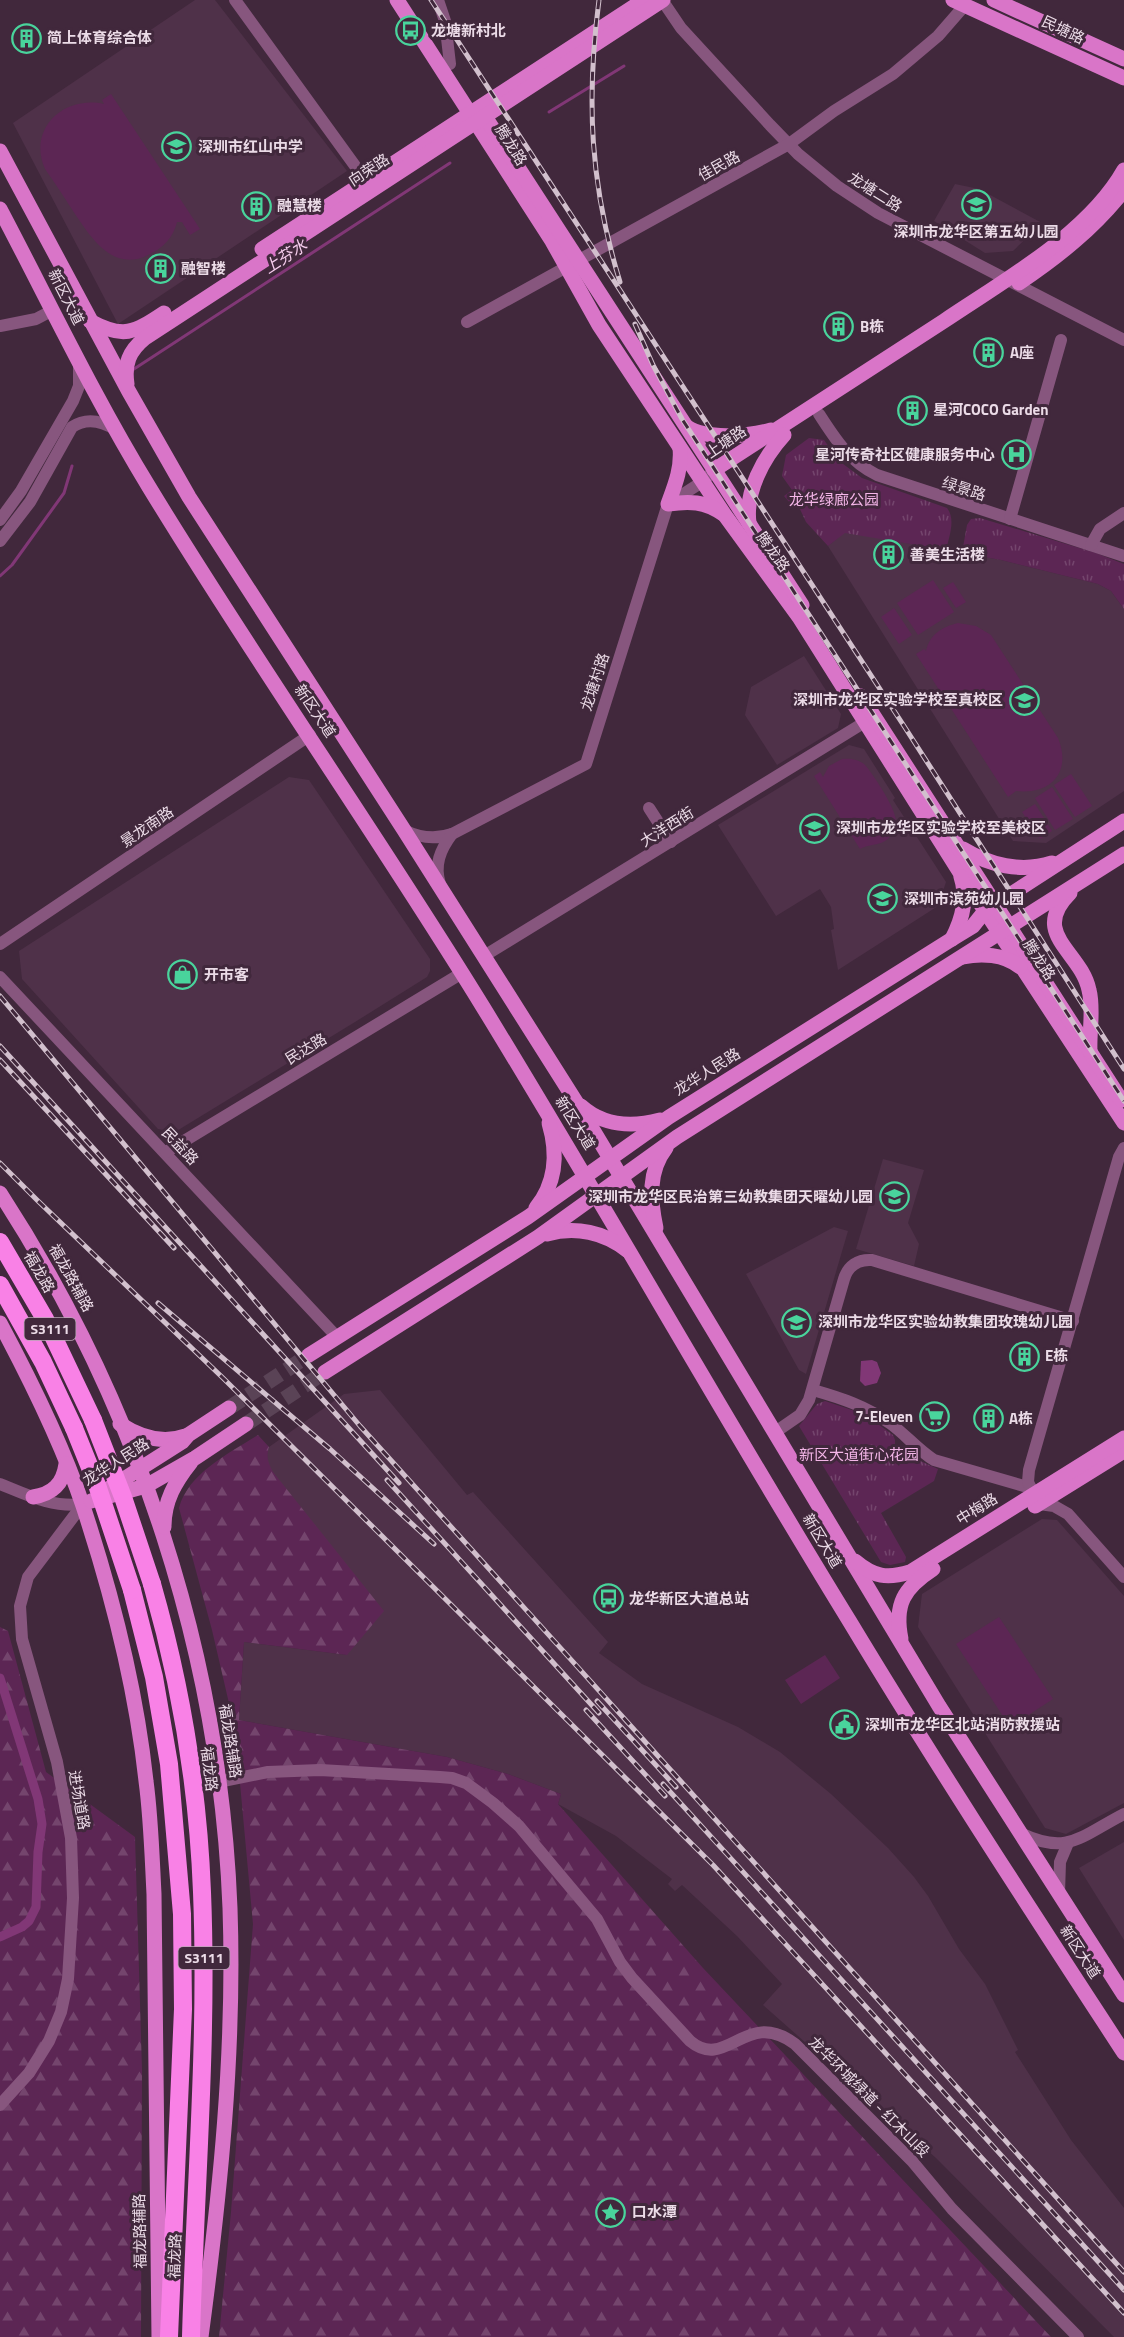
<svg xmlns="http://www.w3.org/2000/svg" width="1124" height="2337" font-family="'Titillium Web','Noto Sans SC',sans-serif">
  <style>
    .built { fill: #4f3149 }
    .grass { fill: #5c2654 }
    .forest { fill: url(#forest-firs) }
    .park { fill: url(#park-tufts) }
    .water { fill: #813776 }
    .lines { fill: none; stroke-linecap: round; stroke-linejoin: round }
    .stream { stroke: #813776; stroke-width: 3 }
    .canal { stroke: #813776; stroke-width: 9 }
    .major-tunnel { stroke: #5a4356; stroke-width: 15; stroke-dasharray: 15 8; stroke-linecap: butt }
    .minor { stroke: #87567e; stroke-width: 12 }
    .major { stroke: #d975c8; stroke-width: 15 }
    .highway { stroke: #f981e6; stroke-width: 18 }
    .rail-casing { stroke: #d2c0cd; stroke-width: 5 }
    .rail { stroke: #41283c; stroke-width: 3; stroke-dasharray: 9; stroke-linecap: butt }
    .highway-bridge { stroke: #f981e6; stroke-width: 18 }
    .labels { text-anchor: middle; stroke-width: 6; stroke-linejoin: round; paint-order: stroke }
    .shield { fill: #41283c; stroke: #b8a5b4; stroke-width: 1.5 }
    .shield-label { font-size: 14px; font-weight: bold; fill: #ebdbe7 }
    .street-label { font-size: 15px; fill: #ebdbe7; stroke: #41283c }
    .poi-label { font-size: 15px; font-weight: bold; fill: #ebdbe7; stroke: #41283c; text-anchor: start }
    .park-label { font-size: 15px; fill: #f4b6e8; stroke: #41283c }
    .water-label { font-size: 16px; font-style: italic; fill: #f8ceef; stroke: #41283c }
  </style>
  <defs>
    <pattern id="forest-firs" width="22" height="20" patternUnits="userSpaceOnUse" patternTransform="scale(1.5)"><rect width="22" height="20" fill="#5c2654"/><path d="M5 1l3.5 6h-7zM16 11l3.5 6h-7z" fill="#74456d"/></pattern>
    <pattern id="park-tufts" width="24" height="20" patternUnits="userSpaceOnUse" patternTransform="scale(1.5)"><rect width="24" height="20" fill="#5c2654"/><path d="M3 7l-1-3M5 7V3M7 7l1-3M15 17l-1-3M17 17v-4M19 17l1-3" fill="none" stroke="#74456d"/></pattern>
  </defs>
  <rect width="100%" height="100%" fill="#41283c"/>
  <g class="built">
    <path d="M195,0H215L347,171L118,324L13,123Z"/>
    <path d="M955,184L979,189L1042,223L1013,251L985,253L934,221Z"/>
    <path d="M845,532L1001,560L1098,584L1111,591L1124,609V791L1046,843L1013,841L828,546Z"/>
    <path d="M804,656L841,714L838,728L777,765L745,715L751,687Z"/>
    <path d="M849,745L864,749L895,798L893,800L946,882L938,906L838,970L831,930L834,929L831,907L820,889L776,916L718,825Z"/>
    <path d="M289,777L309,780L430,959V971L427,977L355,1022L175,1132L158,1129L22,979L19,951Z"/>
    <path d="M883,1159L924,1170L908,1223L919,1244L914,1266L856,1249Z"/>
    <path d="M834,1227L848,1231L806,1374L799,1370L746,1274Z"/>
    <path d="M380,1390L467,1495L473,1492L608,1642L599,1653L642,1684L738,1727L780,1752L831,1794L888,1848L914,1877L928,1896L959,1949L985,1984L1018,2050L1015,2052L1071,2140L1124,2208V2337H1114L936,2158L763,2005L782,1984L737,1936L682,1885L675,1891L668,1884L672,1879L616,1836L558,1804L561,1794L508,1774L447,1757L239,1720L244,1642L347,1655L268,1463L267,1454L269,1447L344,1394Z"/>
    <path d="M1042,1519L1057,1520L1124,1596V1803L1066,1834L1045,1828L918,1627L922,1594Z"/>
    <path d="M1124,1842V1940L1079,1868Z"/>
  </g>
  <g class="grass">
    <path d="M111,94L200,229L190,235L182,222H177C173,238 163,248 148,255C112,273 90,236 73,211C64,197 55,183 45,169C27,129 64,95 104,104L102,100Z"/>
    <path d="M933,580L954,612L918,635L897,603Z"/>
    <path d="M953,582L966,602L956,608L943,588Z"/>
    <path d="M894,608L912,635L899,644L881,617Z"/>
    <path d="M958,623L976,626L991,635L1058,738C1072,772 1051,795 1016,791L1008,797L916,654L924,649L926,651C930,634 942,627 958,623Z"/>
    <path d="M842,759C849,758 858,759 864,764C872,772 893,805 895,816C897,822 896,829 892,834C884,847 870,843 860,849L814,776L820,772L823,777L829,766Z"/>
    <path d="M1071,774L1092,806L1075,817L1054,785Z"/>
    <path d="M1052,787L1073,819L1055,830L1035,798Z"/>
    <path d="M1035,804L1052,831L1040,839L1022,812Z"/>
    <path d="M999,1617L1053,1699L1010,1727L956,1644Z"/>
    <path d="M825,1655L840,1678L801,1704L785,1680Z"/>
  </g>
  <g class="forest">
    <path d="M258,1435L269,1447C266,1457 268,1463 273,1472L384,1611L347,1655L244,1642L239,1720L447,1757L508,1774L561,1794L558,1804L703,1968L1051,2337H219L231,2212L253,1924L235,1729L212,1630L179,1508C188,1473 230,1453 258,1435Z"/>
    <path d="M0,1627L8,1631L46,1772L135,1837L142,2070L141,2337H0Z"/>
  </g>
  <g class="park">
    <path d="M809,438L824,440L839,461L862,478L947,508C956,519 949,537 946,550L845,533L828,546L806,522L799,507L790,503L784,496L792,490L782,476L786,455Z"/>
    <path d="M980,518L1096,553L1124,564V609L1111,591L1098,584L1001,560L962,553L967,525L971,519Z"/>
    <path d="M825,1401L864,1414L893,1435L895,1440V1462L899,1466L903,1455H907L938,1469L934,1481L881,1513L906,1557L905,1562L890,1565L881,1562L799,1426L817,1404Z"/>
  </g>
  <path class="water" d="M872,1360L877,1362L881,1373L877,1383L865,1386L860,1381L861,1361Z"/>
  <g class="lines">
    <g class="stream">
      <path d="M549,112L624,66"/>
      <path d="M134,369L450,163"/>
      <path d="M0,576L12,565L64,493L72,466"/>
    </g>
    <path class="canal" d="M0,1678L38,1799L42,1824L38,1852L36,1907L29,1921L22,1927L0,1937"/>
    <g class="major-tunnel">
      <path d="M229,1408L309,1355"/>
      <path d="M246,1424L325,1372"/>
    </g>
    <g class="minor">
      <path d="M235,0L366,181"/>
      <path d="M438,0L445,21L450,64"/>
      <path d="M662,0L681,28L770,125L798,154L837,186L878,213L1124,340"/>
      <path d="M467,322L789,144L834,111L893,74L938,36L965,5"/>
      <path d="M0,326L36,319L53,310"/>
      <path d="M819,414C835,439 849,461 877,475L1124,556"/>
      <path d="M1010,519L1061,340"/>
      <path d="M0,520L21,491L73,401L79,386V364"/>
      <path d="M0,541L30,502L72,427C87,417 102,421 116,430"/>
      <path d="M1091,545L1100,529L1124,513"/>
      <path d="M649,808L671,842"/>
      <path d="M404,830C420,838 435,840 452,834L586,764L668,504L702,482L709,475"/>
      <path d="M440,884C434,865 440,850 452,834"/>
      <path d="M0,944L310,735"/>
      <path d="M484,956L865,722"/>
      <path d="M0,977L337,1337"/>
      <path d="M166,1152L462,973"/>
      <path d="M813,1390C841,1398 866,1406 891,1424C906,1435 918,1450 934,1460L1031,1488"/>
      <path d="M774,1433L800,1415L809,1400L844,1279C848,1266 858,1259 872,1260L1073,1321"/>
      <path d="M0,1484C27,1495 53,1508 83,1504"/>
      <path d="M1034,1495L1028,1482L1029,1470L1119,1157L1124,1148"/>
      <path d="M1039,1504L1054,1506L1068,1514L1124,1577"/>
      <path d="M218,1782L268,1772L320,1770L440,1777L452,1778L466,1783L493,1803L519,1826L597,1919L620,1962L632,1978L690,2041C727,2072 746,2007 795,2044L912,2161L952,2209L1078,2337"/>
      <path d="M1020,1833C1068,1856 1081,1836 1124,1814"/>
      <path d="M1059,1893L1060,1862L1068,1843"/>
      <path d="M0,2105L29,2073L49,2041L61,2012L68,1979L73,1898L71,1838L57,1762L22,1639L20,1606L28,1577L83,1504"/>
    </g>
    <g class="major">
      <path d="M397,0L552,241L599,325L724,514L799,617L959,871L1124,1123"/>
      <path d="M953,0L1124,78"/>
      <path d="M994,0L1124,59"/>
      <path d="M482,112L802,605"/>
      <path d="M0,151L128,390L189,497L404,830L578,1105L939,1706L1124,1995"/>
      <path d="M0,209C49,302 94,397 149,487C256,663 375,831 483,1007C608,1211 725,1419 850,1622C938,1768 1031,1910 1124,2053"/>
      <path d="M262,249L644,0"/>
      <path d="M1019,283C1059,256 1094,228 1124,190"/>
      <path d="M90,321C123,339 134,333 164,313"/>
      <path d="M127,384C124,364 129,351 145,338L663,0"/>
      <path d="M687,427C706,440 749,436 771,430"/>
      <path d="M680,448C682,468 675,485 668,504C689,501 705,501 723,514"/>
      <path d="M714,470C791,420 868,371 944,321C1003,281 1088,234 1124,170"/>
      <path d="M749,523C745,492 763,458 784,435"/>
      <path d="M861,696L1121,1100"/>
      <path d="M963,849C989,865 1021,873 1052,863"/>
      <path d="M1070,893C1029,934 1081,951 1089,990C1094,1009 1089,1032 1090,1051"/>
      <path d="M952,939C962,920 968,898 961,877"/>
      <path d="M963,957C981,953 1004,954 1020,967"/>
      <path d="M581,1106C603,1126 633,1127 660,1120"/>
      <path d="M0,1193C138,1405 220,1654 230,1908C235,2051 220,2195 201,2337"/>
      <path d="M536,1208C556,1183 558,1153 549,1123"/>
      <path d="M656,1228C650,1200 648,1171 666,1148"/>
      <path d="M547,1234C575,1226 605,1232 628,1251"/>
      <path d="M0,1323C31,1381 62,1443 83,1506C112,1594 136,1688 146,1781C151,1818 152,1856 154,1894L159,2337"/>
      <path d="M309,1355L528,1217L669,1117L952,939L973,926L985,911L1124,821"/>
      <path d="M325,1372L538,1237L677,1137L1124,854"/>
      <path d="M120,1424C140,1437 163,1444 185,1436"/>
      <path d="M108,1489L182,1442L188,1435L229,1408"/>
      <path d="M33,1497C53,1494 63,1484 66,1464"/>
      <path d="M91,1501L146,1486L195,1458L246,1424"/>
      <path d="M1035,1506L1124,1451"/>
      <path d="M164,1527C164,1501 175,1482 191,1462"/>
      <path d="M855,1561C874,1577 887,1579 910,1572L1124,1438"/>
      <path d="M901,1639C894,1604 904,1588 933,1569"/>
    </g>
    <g class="highway">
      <path d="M0,1242L45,1319L93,1420"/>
      <path d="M0,1285L43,1362L74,1428"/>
      <path d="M152,1584C181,1685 198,1787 202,1892C208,2041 195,2189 191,2337"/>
      <path d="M132,1590L154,1677L169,1764L182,1914L183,2009L169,2337"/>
    </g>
    <defs>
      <g id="rail">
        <path d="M431,0L904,726L1124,1069"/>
        <path d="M599,0C586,100 590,185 620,282"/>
        <path d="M635,324L653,365L682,419L1124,1101"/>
        <path d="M0,996L360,1426L1124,2272"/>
        <path d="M0,1046L399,1483"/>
        <path d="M0,1060L174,1248"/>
        <path d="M0,1163L38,1201L223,1378L713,1865L1124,2313"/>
        <path d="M158,1303L330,1449L434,1544"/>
        <path d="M387,1480L599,1713"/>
        <path d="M597,1701L676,1787"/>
        <path d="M586,1710L665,1796"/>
        <path d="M663,1784L1124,2290"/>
      </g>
    </defs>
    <use href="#rail" class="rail-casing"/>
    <use href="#rail" class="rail"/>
    <g class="highway-bridge">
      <path d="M93,1420L123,1497L152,1584"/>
      <path d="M74,1428L97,1485L132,1590"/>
    </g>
  </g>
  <defs>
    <symbol id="bus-ring" viewBox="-11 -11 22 22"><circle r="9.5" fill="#41283c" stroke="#49d49c" stroke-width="1.5"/><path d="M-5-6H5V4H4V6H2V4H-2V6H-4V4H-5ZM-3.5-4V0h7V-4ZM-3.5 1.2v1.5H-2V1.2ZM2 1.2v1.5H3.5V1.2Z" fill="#49d49c"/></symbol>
    <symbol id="building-ring" viewBox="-11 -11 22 22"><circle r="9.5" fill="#41283c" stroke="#49d49c" stroke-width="1.5"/><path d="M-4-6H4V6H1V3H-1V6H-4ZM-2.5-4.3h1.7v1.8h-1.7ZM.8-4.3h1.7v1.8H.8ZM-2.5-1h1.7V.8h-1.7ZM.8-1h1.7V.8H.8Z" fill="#49d49c"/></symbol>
    <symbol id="school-ring" viewBox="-11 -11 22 22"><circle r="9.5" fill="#41283c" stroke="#49d49c" stroke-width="1.5"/><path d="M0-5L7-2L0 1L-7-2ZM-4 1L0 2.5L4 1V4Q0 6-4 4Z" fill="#49d49c"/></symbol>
    <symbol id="hospital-ring" viewBox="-11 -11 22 22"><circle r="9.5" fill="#41283c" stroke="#49d49c" stroke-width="1.5"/><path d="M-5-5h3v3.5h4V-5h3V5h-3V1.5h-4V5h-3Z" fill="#49d49c"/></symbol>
    <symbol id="shop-ring" viewBox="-11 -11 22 22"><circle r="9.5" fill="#41283c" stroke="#49d49c" stroke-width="1.5"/><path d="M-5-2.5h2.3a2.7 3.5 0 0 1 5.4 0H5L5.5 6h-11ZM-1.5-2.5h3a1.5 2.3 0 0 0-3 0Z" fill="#49d49c"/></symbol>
    <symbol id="supermarket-ring" viewBox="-11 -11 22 22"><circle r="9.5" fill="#41283c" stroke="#49d49c" stroke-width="1.5"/><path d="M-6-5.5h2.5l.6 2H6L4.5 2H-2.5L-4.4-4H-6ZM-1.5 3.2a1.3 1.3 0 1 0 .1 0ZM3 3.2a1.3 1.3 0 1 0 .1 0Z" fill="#49d49c"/></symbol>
    <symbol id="civic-ring" viewBox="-11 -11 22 22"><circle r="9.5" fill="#41283c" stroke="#49d49c" stroke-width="1.5"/><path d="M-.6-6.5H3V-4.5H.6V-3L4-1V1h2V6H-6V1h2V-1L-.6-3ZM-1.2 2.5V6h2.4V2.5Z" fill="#49d49c"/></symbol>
    <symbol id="sight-ring" viewBox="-11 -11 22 22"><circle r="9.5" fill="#41283c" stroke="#49d49c" stroke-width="1.5"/><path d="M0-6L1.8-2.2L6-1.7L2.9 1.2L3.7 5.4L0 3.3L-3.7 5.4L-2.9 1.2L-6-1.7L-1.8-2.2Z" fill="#49d49c"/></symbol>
  </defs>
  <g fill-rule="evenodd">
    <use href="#bus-ring" x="394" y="14" width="33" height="33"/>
    <use href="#building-ring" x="10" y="22" width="33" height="33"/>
    <use href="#school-ring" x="160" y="130" width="33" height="33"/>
    <use href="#school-ring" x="960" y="188" width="33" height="33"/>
    <use href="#building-ring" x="240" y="190" width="33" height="33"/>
    <use href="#building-ring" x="144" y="252" width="33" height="33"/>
    <use href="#building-ring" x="822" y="310" width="33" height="33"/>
    <use href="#building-ring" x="972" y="336" width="33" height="33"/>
    <use href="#building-ring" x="896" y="394" width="33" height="33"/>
    <use href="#hospital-ring" x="1000" y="438" width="33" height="33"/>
    <use href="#building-ring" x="872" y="538" width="33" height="33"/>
    <use href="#school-ring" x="1008" y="684" width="33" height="33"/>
    <use href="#school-ring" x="798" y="812" width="33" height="33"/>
    <use href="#school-ring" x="866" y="882" width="33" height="33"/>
    <use href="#shop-ring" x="166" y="958" width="33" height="33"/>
    <use href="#school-ring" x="878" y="1180" width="33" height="33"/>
    <use href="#school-ring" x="780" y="1306" width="33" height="33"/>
    <use href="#building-ring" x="1008" y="1340" width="33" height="33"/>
    <use href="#supermarket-ring" x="918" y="1400" width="33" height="33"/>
    <use href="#building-ring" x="972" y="1402" width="33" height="33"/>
    <use href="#bus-ring" x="592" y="1582" width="33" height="33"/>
    <use href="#civic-ring" x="828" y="1708" width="33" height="33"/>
    <use href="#sight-ring" x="594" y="2196" width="33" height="33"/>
  </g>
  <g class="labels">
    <g class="shield">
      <rect x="24.5" y="1318" width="51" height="22" rx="4.5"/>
      <rect x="178.5" y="1947" width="51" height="22" rx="4.5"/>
    </g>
    <g class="shield-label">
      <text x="50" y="1334">S3111</text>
      <text x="204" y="1963">S3111</text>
    </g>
    <g class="street-label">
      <text transform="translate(1063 30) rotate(25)" y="5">民塘路</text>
      <text transform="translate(511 145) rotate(58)" y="5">腾龙路</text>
      <text transform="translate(719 166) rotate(-29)" y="5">佳民路</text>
      <text transform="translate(369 170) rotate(-33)" y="5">向荣路</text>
      <text transform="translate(875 192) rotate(32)" y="5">龙塘二路</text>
      <text transform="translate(66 297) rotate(63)" y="5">新区大道</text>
      <text transform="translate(726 442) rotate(-34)" y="5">上塘路</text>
      <text transform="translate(964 489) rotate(18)" y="5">绿景路</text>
      <text transform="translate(773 552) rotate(54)" y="5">腾龙路</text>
      <text transform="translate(595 682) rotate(-72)" y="5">龙塘村路</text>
      <text transform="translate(315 711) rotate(56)" y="5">新区大道</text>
      <text transform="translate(147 827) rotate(-34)" y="5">景龙南路</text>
      <text transform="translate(667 827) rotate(-32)" y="5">大洋西街</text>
      <text transform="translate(1039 960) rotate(57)" y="5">腾龙路</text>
      <text transform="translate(306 1049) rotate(-31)" y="5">民达路</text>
      <text transform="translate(707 1072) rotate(-32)" y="5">龙华人民路</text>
      <text transform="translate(575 1123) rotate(58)" y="5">新区大道</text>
      <text transform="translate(180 1146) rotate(47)" y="5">民益路</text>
      <text transform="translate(39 1272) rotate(60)" y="5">福龙路</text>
      <text transform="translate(71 1278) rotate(61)" y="5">福龙路辅路</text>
      <text transform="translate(116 1462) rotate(-32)" y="5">龙华人民路</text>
      <text transform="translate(977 1509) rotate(-32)" y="5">中梅路</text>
      <text transform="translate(822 1541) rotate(59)" y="5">新区大道</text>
      <text transform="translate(230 1741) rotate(81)" y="5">福龙路辅路</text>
      <text transform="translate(209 1769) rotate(83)" y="5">福龙路</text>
      <text transform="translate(79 1800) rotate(80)" y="5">进场道路</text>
      <text transform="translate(1080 1952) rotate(57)" y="5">新区大道</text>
      <text transform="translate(869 2097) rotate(45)" y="5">龙华环城绿道 - 红木山段</text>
      <text transform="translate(140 2231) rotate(-91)" y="5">福龙路辅路</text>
      <text transform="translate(175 2256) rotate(-88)" y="5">福龙路</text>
    </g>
    <g class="poi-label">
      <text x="431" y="36">龙塘新村北</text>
      <text x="47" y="43">简上体育综合体</text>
      <text x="198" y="152">深圳市红山中学</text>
      <text x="277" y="211">融慧楼</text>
      <text x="976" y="237" text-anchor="middle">深圳市龙华区第五幼儿园</text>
      <text x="181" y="274">融智楼</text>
      <text x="860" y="332">B栋</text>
      <text x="1010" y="358">A座</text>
      <text x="933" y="415">星河COCO Garden</text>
      <text x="995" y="460" text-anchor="end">星河传奇社区健康服务中心</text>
      <text x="910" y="560">善美生活楼</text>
      <text x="1003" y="705" text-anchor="end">深圳市龙华区实验学校至真校区</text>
      <text x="836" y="833">深圳市龙华区实验学校至美校区</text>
      <text x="904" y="904">深圳市滨苑幼儿园</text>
      <text x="204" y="980">开市客</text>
      <text x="873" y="1202" text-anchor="end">深圳市龙华区民治第三幼教集团天曜幼儿园</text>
      <text x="818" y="1327">深圳市龙华区实验幼教集团玫瑰幼儿园</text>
      <text x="1045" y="1361">E栋</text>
      <text x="913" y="1422" text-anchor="end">7-Eleven</text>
      <text x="1009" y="1424">A栋</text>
      <text x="629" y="1604">龙华新区大道总站</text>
      <text x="865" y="1730">深圳市龙华区北站消防救援站</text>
      <text x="632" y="2217">口水潭</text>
    </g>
    <g class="park-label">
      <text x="834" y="505">龙华绿廊公园</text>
      <text x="859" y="1460">新区大道街心花园</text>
    </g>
    <g class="water-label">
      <text transform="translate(285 256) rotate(-33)" y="6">上芬水</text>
    </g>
  </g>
</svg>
